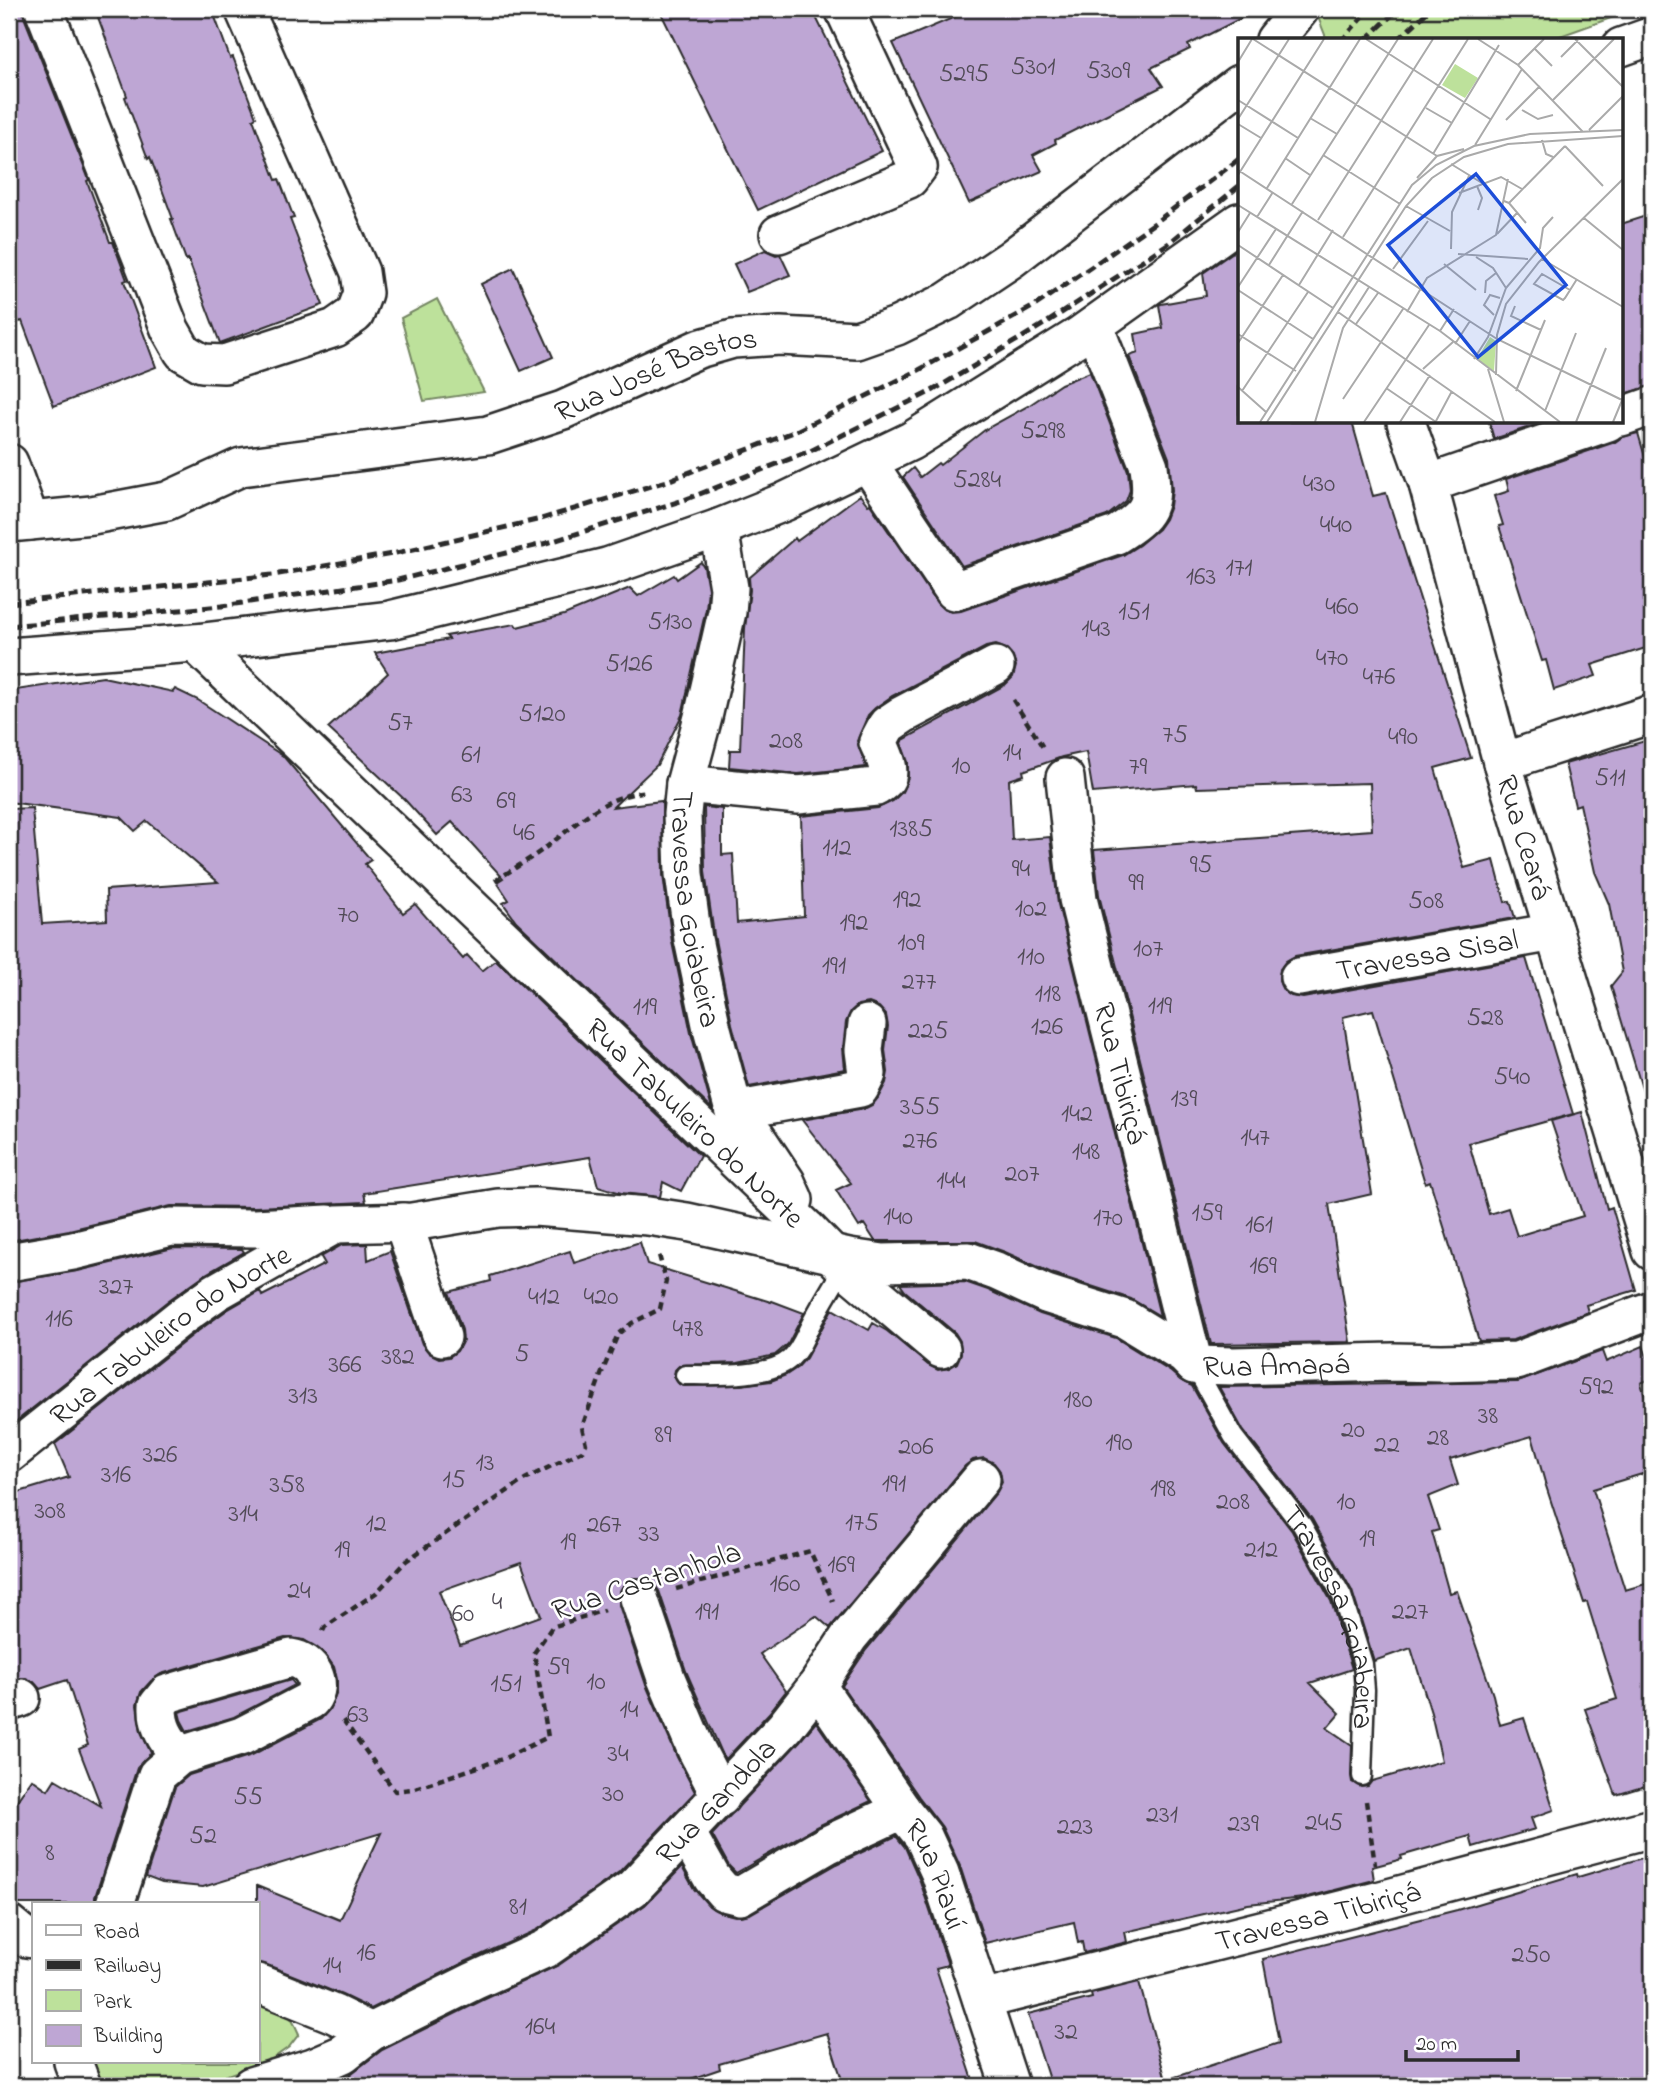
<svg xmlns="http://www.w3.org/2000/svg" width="1661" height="2095" font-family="'Indie Flower',sans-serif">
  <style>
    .green { fill: #bde19b; stroke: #748663; stroke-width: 2 }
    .building { fill: #bea6d4; stroke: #2b2b2b; stroke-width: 2; fill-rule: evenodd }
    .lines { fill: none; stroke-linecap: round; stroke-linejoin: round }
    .lane-casing { stroke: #2b2b2b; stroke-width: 23 }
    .street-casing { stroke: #2b2b2b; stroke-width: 42 }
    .path { stroke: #2b2b2b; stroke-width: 4.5; stroke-dasharray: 7 5; stroke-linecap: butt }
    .lane { stroke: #fff; stroke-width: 18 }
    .street { stroke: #fff; stroke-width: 37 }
    .rail { stroke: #2b2b2b; stroke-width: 5; stroke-dasharray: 10 5; stroke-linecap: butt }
    .labels { text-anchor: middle; stroke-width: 5; stroke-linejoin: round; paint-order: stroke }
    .number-label { font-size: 26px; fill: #504a55 }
    .street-label { font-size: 30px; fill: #2b2b2b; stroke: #fff }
    .inset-road { fill: none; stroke: #aaa; stroke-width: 2 }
    .view { fill: #1d4ed8; fill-opacity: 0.15; stroke: #1d4ed8; stroke-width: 3.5 }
    .inset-edge { fill: none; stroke: #2b2b2b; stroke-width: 3.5 }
  </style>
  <rect width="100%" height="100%" fill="#fff"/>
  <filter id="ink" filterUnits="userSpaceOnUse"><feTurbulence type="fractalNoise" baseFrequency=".0143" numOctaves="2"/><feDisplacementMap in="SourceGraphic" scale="14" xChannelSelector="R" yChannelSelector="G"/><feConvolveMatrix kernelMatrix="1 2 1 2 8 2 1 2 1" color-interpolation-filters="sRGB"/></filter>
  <g filter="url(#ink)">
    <g class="green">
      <path d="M1326,9H1636L1549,40H1327L1318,17Z"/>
      <path d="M437,299L484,392L424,401L401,318Z"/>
      <path d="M257,1996C282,2008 288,2008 299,2034L289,2047L272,2059L197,2086H103L94,2062H257Z"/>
    </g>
    <g class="building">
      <path d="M9,9H23L24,17L84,167L89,180L87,181L110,242H113L127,280L124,281L156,367L54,406L22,321L19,322L9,293Z"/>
      <path d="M95,9H212L230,58L233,57L256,117L253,119L276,180L279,179L294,218L290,219L323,305L220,343L188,259L186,260L171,219H173L150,157L148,159L125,97L127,96Z"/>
      <path d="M659,9H812L882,151L758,210Z"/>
      <path d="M974,9H1259L1188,45L1190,49L1151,68L1163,86L1055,140L1056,143L1033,155L1042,171L969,203L893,43Z"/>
      <path d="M1652,214V386L1621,395V224Z"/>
      <path d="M1239,248V422H1352L1373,496L1386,493L1471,758L1435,768L1464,868L1494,860L1505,902L1510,901L1515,918L1295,956L1286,961L1280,969L1279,981L1283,990L1291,996L1303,998L1526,958L1573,1114L1469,1143L1489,1214L1508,1208L1517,1236L1583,1216L1551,1121L1582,1112L1607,1209L1612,1207L1636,1290L1586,1305L1588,1312L1513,1340L1479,1341L1430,1181L1425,1183L1373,1010L1343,1017L1372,1194L1329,1204L1350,1342L1211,1344L1099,895L1094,850L1372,830L1370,783L1197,788L1196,784L1093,793L1086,752L1062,757L1023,771L1024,775L1009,780L1012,840L1050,837L1058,904L1160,1316L1131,1299L1054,1274L1005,1252L975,1241H875L864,1224L859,1227L836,1190L851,1183L802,1120L864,1109L872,1105L878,1098L886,1083L888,1072L885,1050L888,1026L886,1015L879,1007L869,1003L858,1005L851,1011L846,1022L843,1048L845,1069L749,1087L732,1024L714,935L705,872L704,807L722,809V855L733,854L737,923L804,916L801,816L878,808L893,801L902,792L908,777V762L901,743L903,740L1005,685L1013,677L1016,666L1013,656L1007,649L996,645L986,647L892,696L875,708L868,715L857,741L866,767L798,774L729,767L730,750H740L745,628L750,590L749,578L795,538L797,541L860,495L868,505L870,504L937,603L943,609L951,612L961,611L1123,555L1139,545L1158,529L1165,519L1170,506L1172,490L1169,458L1129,356L1138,353L1135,334L1163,328L1159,305L1161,304L1206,296L1203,273Z"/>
      <path d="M765,250L776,255L780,254L790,275L747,292L734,264Z"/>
      <path d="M513,268L553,357L521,371L481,284Z"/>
      <path d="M1090,372L1128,471L1130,490L1126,501L1107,516L962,566L903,477L913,468L920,477L938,463L940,465L986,429L1028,406L1061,384Z"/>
      <path d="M1489,422H1544L1494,439Z"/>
      <path d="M1638,433L1652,481V646L1592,665L1596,676L1554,690L1546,660L1542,661L1499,526L1503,525L1494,496L1509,491L1506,479L1615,442L1622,437Z"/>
      <path d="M701,562L704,567L708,589L706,609L682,715L657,765L613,807L662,801L663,875L672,942L691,1033L712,1109L516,921L503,903L509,900L497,882L503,878L452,822L437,835L405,800L328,728L388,673L375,653L449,639L446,636L515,624L517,627L564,615L630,588L638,596L674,575L677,579Z"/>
      <path d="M103,677L173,692L175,689L198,700L283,756L371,860L365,864L403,913L415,904L463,959L467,955L482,971L496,960L700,1156L681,1191L663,1182L660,1197L621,1193L598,1186L590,1157L364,1193L366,1202L255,1207L171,1206L69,1230L9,1241V809L32,808L42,924L107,920L106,890L218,882L147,821L135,831L121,817L9,802V691Z"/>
      <path d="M1652,739V1094L1644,1095L1611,986L1622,972L1609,904L1595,872L1580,804L1575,806L1565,764Z"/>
      <path d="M640,1242L647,1264L771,1302L772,1301L804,1313L788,1344L775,1355L738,1363L680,1365L675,1370L674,1376L679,1384L684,1386L741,1385L771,1381L786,1375L798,1367L806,1358L832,1309L869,1330L873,1323L887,1331L928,1365L938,1370L949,1368L957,1363L961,1353L960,1341L955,1333L905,1291L900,1284L965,1282L988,1290L1040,1314L1116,1338L1171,1372L1180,1380L1192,1386L1224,1443L1292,1531L1331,1601L1352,1669L1310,1683L1340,1713L1327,1728L1352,1745L1351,1776L1352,1782L1361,1787L1368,1786L1372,1781L1442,1761L1431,1713L1411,1648L1374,1661L1352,1591L1312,1519L1243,1430L1219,1387L1518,1382L1602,1351L1606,1362L1643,1346L1652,1370V1378L1641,1383L1652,1418V1471L1593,1489L1625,1590L1652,1582V1784L1616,1795L1585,1709L1617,1699L1587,1602L1584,1603L1546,1486L1532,1436L1450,1460L1458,1485L1428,1497L1439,1530L1432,1532L1449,1593L1457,1591L1493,1695L1500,1725L1524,1718L1554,1810L1531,1818L1535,1829L1473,1847L1470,1836L1401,1856L1402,1859L1372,1867L1374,1880L1304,1898L1248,1904L1125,1932L1127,1942L1084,1953L1082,1942L1078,1943L1074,1922L985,1943L960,1866L942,1827L919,1797L842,1686L866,1650L997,1492L1002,1482L1000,1471L994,1463L984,1458L973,1460L965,1466L830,1628L816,1616L760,1654L786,1691L769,1713L725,1760L686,1671L659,1591L653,1583L644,1578H633L624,1584L619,1593V1605L646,1685L677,1757L695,1792L619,1872L537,1930L465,1962L371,2009L342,1995L265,1964L257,1963V1886L340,1920L381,1833L203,1887L162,1883L146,1877L175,1787L189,1775L252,1755L321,1719L329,1710L337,1691V1679L334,1667L324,1653L304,1640L285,1638L161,1674L151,1681L141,1692L137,1705L141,1732L151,1753L137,1768L95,1897V1904H9V1812L32,1779L48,1790L55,1779L101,1806L79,1749L88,1745L67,1680L40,1689L34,1682L26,1678L9,1680V1495L69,1477L55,1444L194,1334L227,1310L260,1291L262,1296L325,1264L321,1257L342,1245L367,1244L368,1260L390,1251L422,1344L429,1353L439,1358L449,1357L457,1351L463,1340L462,1330L449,1292L491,1281L490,1276L570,1251L574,1263ZM521,1562L541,1616L460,1645L439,1591Z"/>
      <path d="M173,1248L242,1249L244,1252L204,1275L169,1300L9,1427V1282L78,1271Z"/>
      <path d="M291,1680L295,1685L234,1717L187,1731L181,1720L179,1712Z"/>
      <path d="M816,1722L871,1801L816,1827L736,1873L729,1866L712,1835L800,1741Z"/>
      <path d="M896,1836L905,1847L920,1881L948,1965L936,1968L975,2086H844L827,2033L719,2064L720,2069L670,2086H335L382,2050L483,2000L559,1965L645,1905L682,1867L694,1889L709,1906L719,1912L735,1916L750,1914L837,1864Z"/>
      <path d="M1652,1855V2086H1051L1028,2014L1092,1998L1091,1994L1139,1982L1166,2080L1279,2043L1263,1959L1457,1910L1577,1874L1578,1877Z"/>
    </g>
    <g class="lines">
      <defs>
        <g id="lane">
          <path id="s1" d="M1194,1365L1233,1436L1302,1525L1342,1596L1363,1664L1365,1690L1362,1776"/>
          <path d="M685,1375C712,1375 768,1378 790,1359C801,1349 805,1335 812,1322C822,1303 833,1285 844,1267"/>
        </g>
        <g id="street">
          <path d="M44,9L170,329L183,352L202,363L224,364L335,328L355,314L363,293L360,272L244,9"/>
          <path d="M1275,40L1300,9"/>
          <path d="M1621,47L1652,36"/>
          <path d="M779,234L909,179L918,167L844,9"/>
          <path d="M1621,417L1652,406"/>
          <path id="s2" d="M1406,422L1428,484L1502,762L1652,1251"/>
          <path d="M9,463L30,521"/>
          <path d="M868,463L954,591L1116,535C1150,514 1154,506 1149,466L1094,326"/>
          <path d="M1428,484L1608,422"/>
          <path id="s3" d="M9,523L92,515L167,501L241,467L488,435L563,410L698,349L733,339L780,336L857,340L897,326L948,301L1011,259L1239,84"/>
          <path id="s4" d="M719,528L729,588L727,612L703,717L685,784L682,814L684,874L693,939L712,1029L734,1111L756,1137L786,1182L794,1200"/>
          <path id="s5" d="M195,643L806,1228L844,1267L941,1349"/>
          <path d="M9,657L195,643L390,620L607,567L719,528L784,502L911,441L1079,336L1239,222"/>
          <path d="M1502,762L1652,714"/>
          <path id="s6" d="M1065,778L1078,899L1194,1365"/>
          <path d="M685,784L798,795L876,787C879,785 883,783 886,779C892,769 882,751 878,742L887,725L902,715L995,666"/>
          <path id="s7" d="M1299,977L1554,932"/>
          <path d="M734,1111L860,1088L867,1074L864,1050L867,1024"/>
          <path d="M403,1222L442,1337"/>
          <path d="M9,1262L73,1251L171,1227L255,1228L328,1224"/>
          <path id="s8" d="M9,1454L181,1317L216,1292L336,1224L412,1222L498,1208L535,1207L648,1216L687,1222L849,1258L883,1263L968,1261L996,1271L1046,1294L1125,1319L1184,1355L1194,1365L1234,1366L1393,1362L1442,1363L1517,1361L1652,1310"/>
          <path d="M639,1598L666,1678L696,1749L721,1797"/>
          <path id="s9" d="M817,1686L902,1810L923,1836L940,1873L1010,2086"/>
          <path d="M9,1702L21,1698"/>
          <path d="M686,1832L712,1878L724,1892L740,1896L827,1845L902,1810"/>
          <path d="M115,1904L157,1775L179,1756L242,1736L311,1700C324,1683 312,1661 291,1658L167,1694L158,1705C157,1727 166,1739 179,1756"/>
          <path d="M9,1924L26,1938L33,1939"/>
          <path d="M257,1983L334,2014L371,2032"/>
          <path id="s10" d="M982,2000L1381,1900L1652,1828"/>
          <path d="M73,2062L82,2086"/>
          <path id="s11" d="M251,2086L313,2067L343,2054L371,2032L474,1981L547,1948L633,1888L785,1727L817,1686L849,1637L981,1479"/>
        </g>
      </defs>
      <use href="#lane" class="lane-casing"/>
      <use href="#street" class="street-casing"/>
      <g class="path">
        <path d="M1342,40L1370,9"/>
        <path d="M1013,700L1044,749"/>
        <path d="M495,881C513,869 532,858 549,845C584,818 602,797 648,791"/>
        <path d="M676,1589L810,1551L833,1601"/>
        <path d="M323,1631L325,1627L376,1593L406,1561L525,1479L582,1451L586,1444L582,1427L601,1375L618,1334L632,1323L660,1309L666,1281L659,1255"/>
        <path d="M343,1720L395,1791L412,1789L505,1758L548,1737L534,1653L552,1627L604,1610"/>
        <path d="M1366,1801L1375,1865"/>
      </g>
      <use href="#lane" class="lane"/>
      <use href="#street" class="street"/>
      <g class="rail">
        <path d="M1366,40L1398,9"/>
        <path d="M1398,40L1430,9"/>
        <path d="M9,603L273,575L392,554L541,519L667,481L796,431L919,370L1036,305L1156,222L1239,159"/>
        <path d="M9,626L222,606L398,580L547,543L684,500L808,452L932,391L1046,323L1169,243L1239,186"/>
      </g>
    </g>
  </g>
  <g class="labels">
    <g class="number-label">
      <text x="1033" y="74">5301</text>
      <text x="1108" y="78">5309</text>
      <text x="964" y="81">5295</text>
      <text x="1043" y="438">5298</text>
      <text x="977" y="487">5284</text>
      <text x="1319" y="491">430</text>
      <text x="1336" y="532">440</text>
      <text x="1239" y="575">171</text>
      <text x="1201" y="584">163</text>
      <text x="1342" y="614">460</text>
      <text x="1134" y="619">151</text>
      <text x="670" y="629">5130</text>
      <text x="1096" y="636">143</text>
      <text x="1332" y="665">470</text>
      <text x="629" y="671">5126</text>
      <text x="1379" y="684">476</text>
      <text x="542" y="721">5120</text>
      <text x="400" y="730">57</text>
      <text x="1175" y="742">75</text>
      <text x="1403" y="744">490</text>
      <text x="786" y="748">208</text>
      <text x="1012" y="760">14</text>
      <text x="471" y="762">61</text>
      <text x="961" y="773">10</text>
      <text x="1138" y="774">79</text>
      <text x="1610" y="785">511</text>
      <text x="462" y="802">63</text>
      <text x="506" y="808">69</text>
      <text x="911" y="836">1385</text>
      <text x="524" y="840">46</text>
      <text x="837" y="855">112</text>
      <text x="1201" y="872">95</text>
      <text x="1021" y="876">94</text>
      <text x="1136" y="890">99</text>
      <text x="907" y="907">192</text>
      <text x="1426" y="908">508</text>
      <text x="1031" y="916">102</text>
      <text x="348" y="922">70</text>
      <text x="854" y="930">192</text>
      <text x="911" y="950">109</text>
      <text x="1148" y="956">107</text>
      <text x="1031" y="964">110</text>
      <text x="834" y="973">191</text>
      <text x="919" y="989">277</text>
      <text x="1048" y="1001">118</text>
      <text x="1160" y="1013">119</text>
      <text x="645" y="1014">119</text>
      <text x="1485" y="1025">528</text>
      <text x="1047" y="1034">126</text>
      <text x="928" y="1038">225</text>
      <text x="1512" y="1084">540</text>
      <text x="1184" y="1106">139</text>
      <text x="920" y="1114">355</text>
      <text x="1077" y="1121">142</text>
      <text x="1255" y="1145">147</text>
      <text x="920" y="1148">276</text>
      <text x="1086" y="1159">148</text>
      <text x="1022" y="1181">207</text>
      <text x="951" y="1188">144</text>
      <text x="1207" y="1220">159</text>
      <text x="898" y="1224">140</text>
      <text x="1108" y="1225">170</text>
      <text x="1259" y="1232">161</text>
      <text x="1263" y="1273">169</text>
      <text x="116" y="1294">327</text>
      <text x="544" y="1304">412</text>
      <text x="601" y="1304">420</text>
      <text x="59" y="1326">116</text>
      <text x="688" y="1336">478</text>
      <text x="522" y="1361">5</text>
      <text x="398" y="1364">382</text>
      <text x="345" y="1372">366</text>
      <text x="1596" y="1394">592</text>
      <text x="303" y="1403">313</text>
      <text x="1078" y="1407">180</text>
      <text x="1488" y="1423">38</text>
      <text x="1353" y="1437">20</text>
      <text x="663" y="1442">89</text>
      <text x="1438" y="1445">28</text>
      <text x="1119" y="1450">190</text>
      <text x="1387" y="1452">22</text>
      <text x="916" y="1454">206</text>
      <text x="160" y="1462">326</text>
      <text x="485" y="1470">13</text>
      <text x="116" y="1482">316</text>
      <text x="454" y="1487">15</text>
      <text x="894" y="1491">191</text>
      <text x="287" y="1492">358</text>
      <text x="1163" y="1496">198</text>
      <text x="1233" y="1509">208</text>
      <text x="1346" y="1509">10</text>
      <text x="50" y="1518">308</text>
      <text x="243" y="1521">314</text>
      <text x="862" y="1530">175</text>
      <text x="376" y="1531">12</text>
      <text x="604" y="1532">267</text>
      <text x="649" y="1541">33</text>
      <text x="1367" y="1546">19</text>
      <text x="568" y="1549">19</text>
      <text x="342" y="1557">19</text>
      <text x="1261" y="1557">212</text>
      <text x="841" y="1572">169</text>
      <text x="785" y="1591">160</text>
      <text x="299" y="1598">24</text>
      <text x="497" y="1609">4</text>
      <text x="707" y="1619">191</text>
      <text x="1410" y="1619">227</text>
      <text x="463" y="1621">60</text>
      <text x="558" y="1674">59</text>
      <text x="596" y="1689">10</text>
      <text x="506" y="1691">151</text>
      <text x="629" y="1717">14</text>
      <text x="358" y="1722">63</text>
      <text x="618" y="1761">34</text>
      <text x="613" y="1801">30</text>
      <text x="248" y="1804">55</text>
      <text x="1162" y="1822">231</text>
      <text x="1324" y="1830">245</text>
      <text x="1243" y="1831">239</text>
      <text x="1075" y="1834">223</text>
      <text x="203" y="1843">52</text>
      <text x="50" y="1860">8</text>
      <text x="518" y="1914">81</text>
      <text x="366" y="1960">16</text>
      <text x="1531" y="1962">250</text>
      <text x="332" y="1973">14</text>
      <text x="540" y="2034">164</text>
      <text x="1066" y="2039">32</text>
    </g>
    <g class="street-label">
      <text dy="10" stroke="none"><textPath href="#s3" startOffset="670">Rua José Bastos</textPath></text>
      <text dy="10" stroke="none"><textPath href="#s2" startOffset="432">Rua Ceará</textPath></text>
      <text dy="10" stroke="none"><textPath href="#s4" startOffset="388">Travessa Goiabeira</textPath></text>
      <text dy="10" stroke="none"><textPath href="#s7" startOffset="130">Travessa Sisal</textPath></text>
      <text dy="10" stroke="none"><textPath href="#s6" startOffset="301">Rua Tibiriçá</textPath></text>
      <text dy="10" stroke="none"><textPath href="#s5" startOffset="693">Rua Tabuleiro do Norte</textPath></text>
      <text dy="10" stroke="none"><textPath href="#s8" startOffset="201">Rua Tabuleiro do Norte</textPath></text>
      <text dy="10" stroke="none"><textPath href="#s8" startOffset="1372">Rua Amapá</textPath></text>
      <text transform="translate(646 1580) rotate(-18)" y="10">Rua Castanhola</text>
      <text dy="10" stroke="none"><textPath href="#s1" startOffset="292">Travessa Goiabeira</textPath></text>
      <text dy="10" stroke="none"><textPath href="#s11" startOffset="553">Rua Gandola</textPath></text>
      <text dy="10" stroke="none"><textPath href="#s9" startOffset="224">Rua Piauí</textPath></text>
      <text dy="10" stroke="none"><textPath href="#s10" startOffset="346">Travessa Tibiriçá</textPath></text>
    </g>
  </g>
  <g transform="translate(1238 38)">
    <rect width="385" height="385" fill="#fff"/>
    <path d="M217,26L240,40L227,60L204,47ZM252,299L258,303L256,333L239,321Z" fill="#bde19b"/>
    <path class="inset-road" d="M15,1L199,118M128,1L252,81M240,1L280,27L345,94M337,1L385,49M296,10L314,28M323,19L340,2M0,24L14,1M280,27L306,1M0,62L60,100M315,62L376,1M188,70L214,85M284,72L300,81L315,77M72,80L99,96M0,81L51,1M268,82L302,48M0,86L23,100M351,92L385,58M304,102L308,116L315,119M237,107L284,31M327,108L365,148M195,116L261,7M85,117L162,166M47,120L72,137M213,126L244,145M0,132L259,301L384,362M0,137L86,1M179,140L199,118L226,111M239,148L244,160L240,172M29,150L122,1M221,155L263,139L284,151M266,163L271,165L327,108M271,165L288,185M54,166L160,1M0,167L202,293L322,384M168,168L212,193M19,179L35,154M346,180L385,212M80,182L195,1M0,194L12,175M259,196L279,175M105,199L230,1M0,207L95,270M213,211L214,174L231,138M220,216L290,221M238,219L255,230L268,250M304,221L385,269M206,226L238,252M31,227L65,173M155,231L190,183M61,247L95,192M0,249L38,191M0,252L75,301M332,252L304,236L296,246L325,262L327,260L339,241M247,255L248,243L258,235M277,268L273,278L303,292M100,274L257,384M169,274L189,240L258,197L270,141M256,277L246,267L252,257L262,260M118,286L140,255M202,293L216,271M0,296L58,333M0,305L45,237M217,306L232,283M236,321L250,299L268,250L302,210L305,190L315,179M185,331L215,304M250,331L266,384M258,337L259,297L268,266L301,224L385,141M0,349L28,374M148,350L198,384M4,353L70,254M278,353L307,282M105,361L165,271M307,373L338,295M198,383L214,353M22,384L174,147L198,127L236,108L292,96L385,92M29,384L168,168L194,140L226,119L270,106L385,98M77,384L105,290L131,249M126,384L191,287M162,384L192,337M338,384L368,310M375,384L385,360"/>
    <path class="view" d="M238,136L328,247L240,319L150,207Z"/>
    <rect width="385" height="385" class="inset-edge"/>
  </g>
  <rect width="1661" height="2095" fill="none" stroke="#fff" stroke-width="35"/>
  <rect x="18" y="18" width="1626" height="2060" fill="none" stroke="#2b2b2b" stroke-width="2.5" filter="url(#ink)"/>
  <rect x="32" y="1902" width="228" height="161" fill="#ffffff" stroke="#aaaaaa" stroke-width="2"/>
  <rect x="46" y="1925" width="35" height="10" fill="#ffffff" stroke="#aaaaaa" stroke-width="2"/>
  <text x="94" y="1938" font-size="21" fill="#2b2b2b">Road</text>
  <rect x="46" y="1960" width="35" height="10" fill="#2b2b2b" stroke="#aaaaaa" stroke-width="2"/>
  <text x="94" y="1972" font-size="21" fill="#2b2b2b">Railway</text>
  <rect x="46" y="1990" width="35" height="21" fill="#bde19b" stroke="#aaaaaa" stroke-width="2"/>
  <text x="94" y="2008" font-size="21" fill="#2b2b2b">Park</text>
  <rect x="46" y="2025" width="35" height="21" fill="#bea6d4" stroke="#aaaaaa" stroke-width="2"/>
  <text x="94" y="2042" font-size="21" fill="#2b2b2b">Building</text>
  <path d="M1406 2050v10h112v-10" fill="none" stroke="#2b2b2b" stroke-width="3.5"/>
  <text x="1416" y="2050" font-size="21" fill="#2b2b2b" stroke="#ffffff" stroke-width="5" paint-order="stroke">20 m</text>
</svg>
